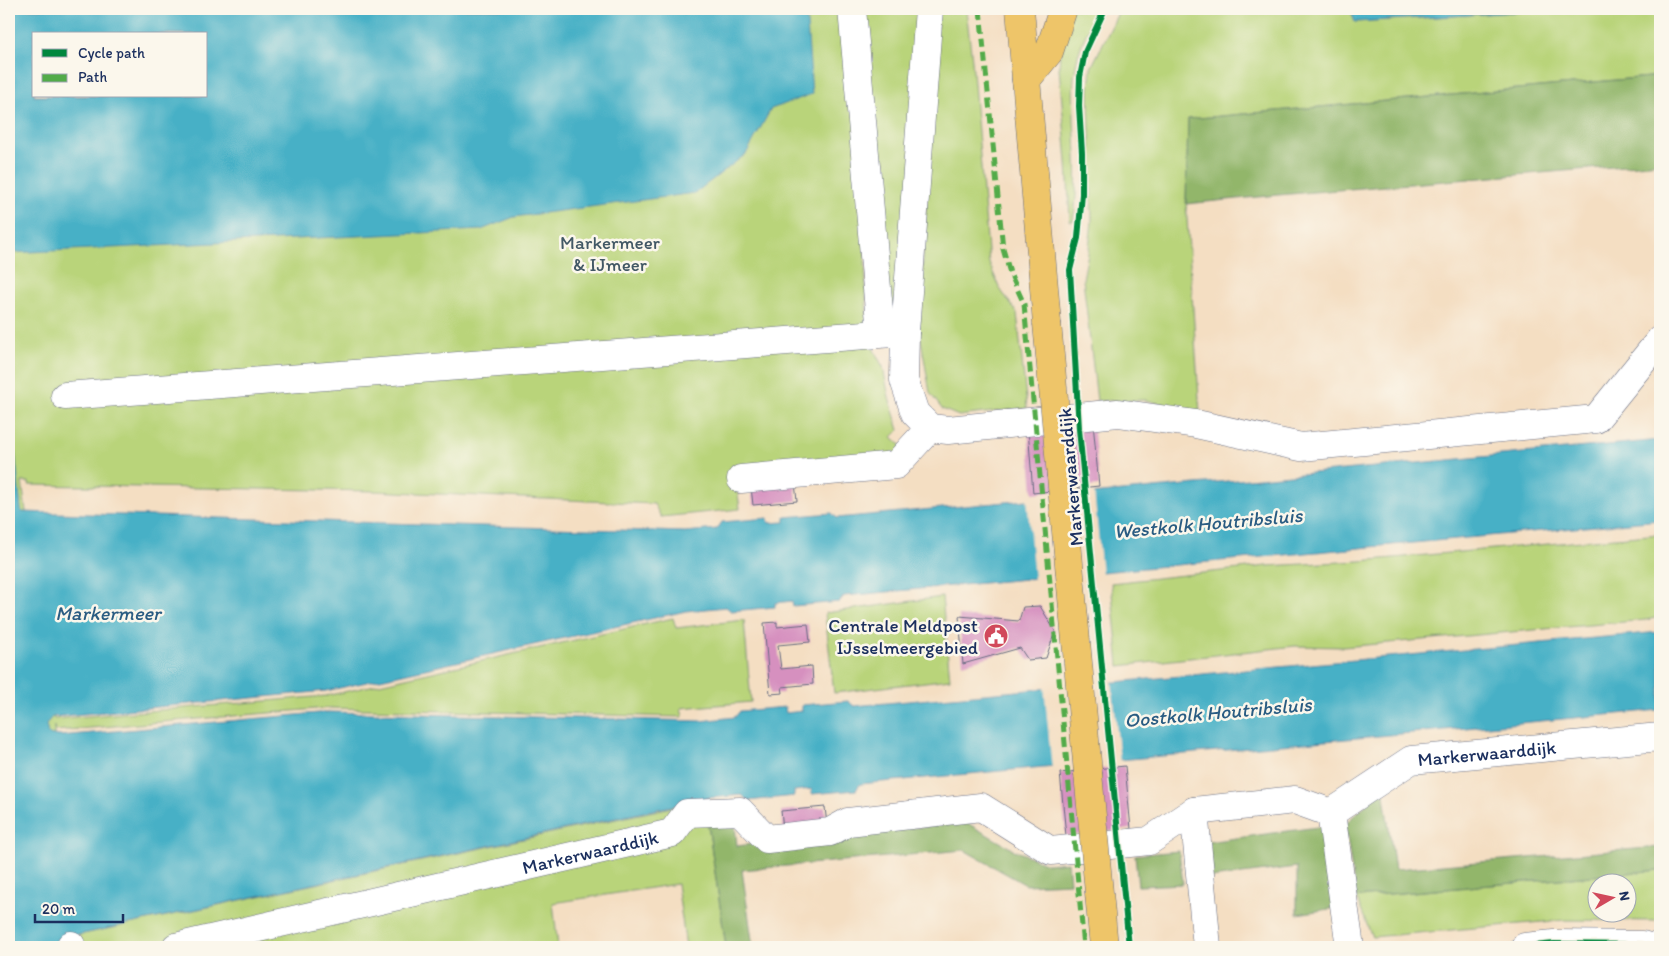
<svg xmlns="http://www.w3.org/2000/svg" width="1669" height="956" font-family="Itim,sans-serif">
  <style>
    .green { fill: #b9d47a; stroke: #6a826c; fill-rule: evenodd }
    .forest { fill: #92b66a; stroke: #567264 }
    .water { fill: #47b0c6; stroke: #317092; fill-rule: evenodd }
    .pier { fill: #f4dec2 }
    .building { fill: #d690bf }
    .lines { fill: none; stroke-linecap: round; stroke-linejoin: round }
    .minor-casing { stroke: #676c81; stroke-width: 29 }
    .major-casing { stroke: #676c81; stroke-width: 29 }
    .minor { stroke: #fff; stroke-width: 28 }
    .major { stroke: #eec569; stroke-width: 28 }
    .major-bridge-casing { stroke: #676c81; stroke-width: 29; stroke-linecap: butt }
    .major-bridge { stroke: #eec569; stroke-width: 28 }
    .quiet { stroke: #52ab49; stroke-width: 5; stroke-dasharray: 10 5; stroke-linecap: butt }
    .cycleway-casing { stroke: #fbf7ec; stroke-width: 9 }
    .cycleway { stroke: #00873e; stroke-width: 6 }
    .labels { text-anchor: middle; stroke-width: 5; stroke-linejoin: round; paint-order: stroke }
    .park-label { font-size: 19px; fill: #425865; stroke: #fbf7ec }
    .street-label { font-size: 19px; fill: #1b2f5e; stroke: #fbf7ec }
    .poi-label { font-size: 19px; fill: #1b2f5e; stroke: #fbf7ec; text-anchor: end }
    .water-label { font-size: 20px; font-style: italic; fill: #2a5c82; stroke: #fbf7ec }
  </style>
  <rect width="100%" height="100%" fill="#fbf7ec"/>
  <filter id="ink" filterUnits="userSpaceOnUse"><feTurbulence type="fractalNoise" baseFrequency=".02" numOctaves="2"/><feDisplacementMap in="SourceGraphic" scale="10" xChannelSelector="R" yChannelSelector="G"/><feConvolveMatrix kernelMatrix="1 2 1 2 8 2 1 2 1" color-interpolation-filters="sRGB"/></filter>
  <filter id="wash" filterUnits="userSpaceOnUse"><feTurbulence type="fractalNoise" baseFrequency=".0096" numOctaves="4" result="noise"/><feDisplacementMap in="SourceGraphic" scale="20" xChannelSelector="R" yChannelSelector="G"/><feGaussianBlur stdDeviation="1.12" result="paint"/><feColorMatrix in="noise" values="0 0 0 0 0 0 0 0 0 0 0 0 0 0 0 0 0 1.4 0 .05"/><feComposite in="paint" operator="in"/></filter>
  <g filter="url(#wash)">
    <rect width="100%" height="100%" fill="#f4dec2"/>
    <g class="green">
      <path d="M9,9H858L867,323L874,350L883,367L889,398L899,430L892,437L903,447L890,460L735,473L740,509L661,517L654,504L374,491L29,485V482H22L54,719L326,696L673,618L676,628L744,620L751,702L681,708L683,717L328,708L55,731L54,726L56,941L9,947ZM34,34H206V96H34Z"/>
      <path d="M861,9H920L904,307L888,325Z"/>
      <path d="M938,9H966L972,60L989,263L1000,289L1017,313L1027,408L959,416L942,409L930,393L919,328Z"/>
      <path d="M1071,9H1098C1088,29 1078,48 1075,70C1072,87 1074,104 1074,120C1076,154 1079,188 1073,221H1070L1067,162L1059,68L1060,54Z"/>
      <path d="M1120,9H1350L1355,22L1563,9H1660V76L1188,119L1186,204L1200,414L1146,400L1097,401L1083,279L1089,248L1092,221L1089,89L1091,68Z"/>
      <path d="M1660,534V617L1646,620L1343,647L1295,646L1119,666L1111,583L1267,566L1360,561Z"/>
      <path d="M942,597L950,679L834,693L825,613Z"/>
      <path d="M677,806L707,818L726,947H686L677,884L553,903L558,947H61L60,939Z"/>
      <path d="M1660,870V921L1565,920L1372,937L1356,897ZM1596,884H1626V914H1596Z"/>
    </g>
    <g class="forest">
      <path d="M1660,76V163L1278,195L1186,204L1188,119Z"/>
      <path d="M1383,789L1395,869L1660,847V870L1356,897L1345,824Z"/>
      <path d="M734,815L737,846L817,836L967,823L1014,850L1047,864L1068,862L1070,883L1026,885L964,850L742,870L753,947H726L707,818Z"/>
      <path d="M1325,826L1336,908L1297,914V867L1211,878L1207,842Z"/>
      <path d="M1179,851L1183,884L1138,886L1135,855Z"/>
    </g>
    <g class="water">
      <path d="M9,9H806L812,94L771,109L746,154L695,193L514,217L481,230L9,253ZM34,34H206V96H34Z"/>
      <path d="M1350,9H1563L1355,22Z"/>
      <path d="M9,413H11L21,509L22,512L685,532L717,529L722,522L768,518L769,523L785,522V517L832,513L837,518L1660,440V520L844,596L839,602L793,606L792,601L775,603V607L731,611L726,607L686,611L326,691L52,717L46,724L48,734L59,736L330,712L701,721L735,717L740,711L785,707L786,713L802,711V705L848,701L854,706L1660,632V710L860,784L856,790L812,794L811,789L794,791V796L748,801L742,795L708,798L60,939L61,947H9Z"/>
    </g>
    <g class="pier">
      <path d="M1094,491L1102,574L1034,580L1027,497Z"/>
      <path d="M1112,680L1120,762L1052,769L1044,686Z"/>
    </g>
    <g id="blocks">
      <g class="building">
        <path d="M1093,423L1099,486L1033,493L1028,429Z"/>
        <path d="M795,483L797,501L753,505L751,487Z"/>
        <path d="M1040,606L1055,631L1046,658L1028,660L1020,648L963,664L959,616L1019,621L1023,607Z"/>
        <path d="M777,622V627L808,624L810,642L778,645L781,669L812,666L813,684L782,687L783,693L770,694L764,623Z"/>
        <path d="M1125,766L1131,829L1066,836L1060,773Z"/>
        <path d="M825,807L827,825L783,829L781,811Z"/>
      </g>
    </g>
  </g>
  <g filter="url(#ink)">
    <use href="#blocks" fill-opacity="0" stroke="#676c81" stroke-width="1"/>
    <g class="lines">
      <defs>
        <g id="minor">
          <path d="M852,9L881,333"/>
          <path d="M905,332L904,380L915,413L930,428L948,430L1118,413L1196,424L1301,447L1596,419L1660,340"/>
          <path d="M65,396L905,332L929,9"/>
          <path d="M741,479L896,465L930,428"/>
          <path d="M1194,811L1207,947"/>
          <path id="s1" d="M1331,813L1411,760L1660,737"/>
          <path d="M1331,813L1350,947"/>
          <path d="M71,945V947"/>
          <path id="s2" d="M176,947L672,833L687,813L740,811L767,839L830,832L848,822L981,807L1051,851L1149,841L1194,811L1295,800L1331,813"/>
          <path d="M1525,947L1554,944L1642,945L1649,947"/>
        </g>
        <g id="major">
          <path d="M1020,9L1047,323"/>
          <path d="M1026,80L1049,52L1063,9"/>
          <path d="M1061,476L1088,773"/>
        </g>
      </defs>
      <use href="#minor" class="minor-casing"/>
      <use href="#major" class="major-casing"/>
      <use href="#minor" class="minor"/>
      <use href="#major" class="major"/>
      <defs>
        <g id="major-bridge">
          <path d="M1047,323L1061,476"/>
          <path d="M1088,773L1104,947"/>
        </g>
      </defs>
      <use href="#major-bridge" class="major-bridge-casing"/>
      <use href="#major-bridge" class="major-bridge"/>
      <path class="quiet" d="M980,9L1003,249L1010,273L1024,304L1084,947"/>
      <defs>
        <g id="cycleway">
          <path d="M1105,9L1085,52L1080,77L1079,106L1082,153V194L1078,238L1070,270L1079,429L1129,947"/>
          <path d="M1525,947L1554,944L1642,945L1649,947"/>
        </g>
      </defs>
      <use href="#cycleway" class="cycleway-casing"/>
      <use href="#cycleway" class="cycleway"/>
    </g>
  </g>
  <defs>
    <symbol id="civic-disc" viewBox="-11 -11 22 22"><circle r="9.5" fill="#d1495b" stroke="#fbf7ec"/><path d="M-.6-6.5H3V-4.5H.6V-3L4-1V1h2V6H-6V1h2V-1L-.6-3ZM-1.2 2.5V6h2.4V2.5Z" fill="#fff"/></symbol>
  </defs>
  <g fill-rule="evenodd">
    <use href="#civic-disc" x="982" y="622" width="28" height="28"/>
  </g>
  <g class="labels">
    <g class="park-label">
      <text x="610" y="249">Markermeer<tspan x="610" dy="22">&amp; IJmeer</tspan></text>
    </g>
    <g class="street-label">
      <text transform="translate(1070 477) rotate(-95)" y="7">Markerwaarddijk</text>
      <text dy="7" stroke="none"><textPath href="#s1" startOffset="172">Markerwaarddijk</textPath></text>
      <text dy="7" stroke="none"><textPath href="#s2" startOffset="425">Markerwaarddijk</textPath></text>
    </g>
    <g class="poi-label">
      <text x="978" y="632">Centrale Meldpost<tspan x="978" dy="22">IJsselmeergebied</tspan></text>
    </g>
    <g class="water-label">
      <text transform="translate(1208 523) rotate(-5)" y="7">Westkolk Houtribsluis</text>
      <text x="108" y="620">Markermeer</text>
      <text transform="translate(1218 712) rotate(-5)" y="7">Oostkolk Houtribsluis</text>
    </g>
  </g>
  <rect width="1669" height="956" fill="none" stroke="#fbf7ec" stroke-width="30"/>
  <rect x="32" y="32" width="175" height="65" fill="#fbf7ec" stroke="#a1a7b3"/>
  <rect x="42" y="49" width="25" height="8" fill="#00873e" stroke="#a1a7b3"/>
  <text x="78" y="58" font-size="15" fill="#1b2f5e">Cycle path</text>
  <rect x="42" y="74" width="25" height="8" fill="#52ab49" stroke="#a1a7b3"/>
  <text x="78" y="82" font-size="15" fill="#1b2f5e">Path</text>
  <g transform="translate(1612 898) rotate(81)"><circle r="24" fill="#fbf7ec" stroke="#a1a7b3"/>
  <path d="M0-4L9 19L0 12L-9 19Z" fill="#d1495b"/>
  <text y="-8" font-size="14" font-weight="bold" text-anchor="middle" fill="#1b2f5e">N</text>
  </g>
  <path d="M35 914v8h88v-8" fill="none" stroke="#1b2f5e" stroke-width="2.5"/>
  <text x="42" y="914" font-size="15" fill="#1b2f5e" stroke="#fbf7ec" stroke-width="4" paint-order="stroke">20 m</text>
</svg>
